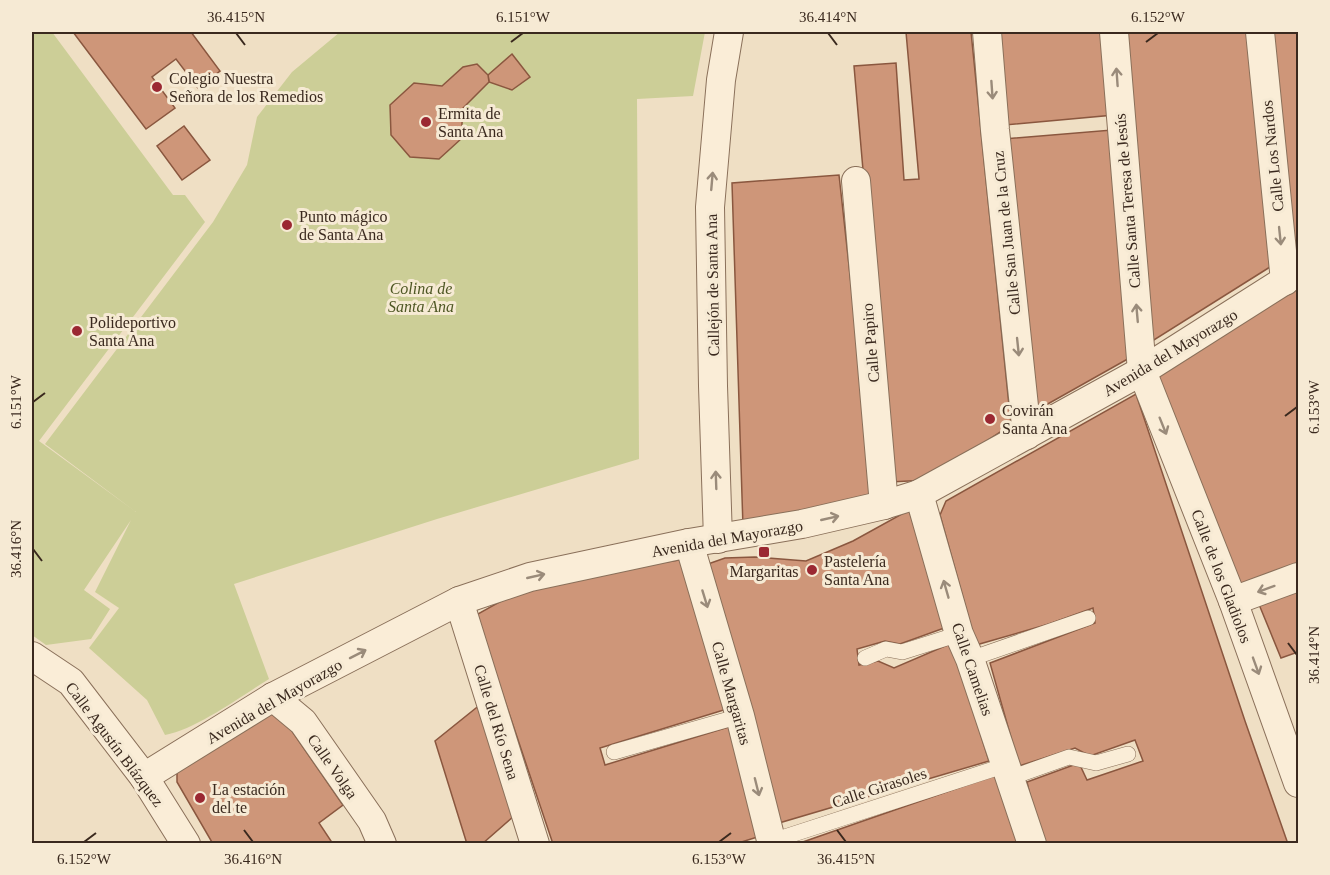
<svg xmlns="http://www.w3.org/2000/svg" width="1330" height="875" font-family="'Times New Roman',serif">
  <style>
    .green { fill: #ccce97 }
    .building { fill: #ce9679; stroke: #8a573f; stroke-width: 1.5 }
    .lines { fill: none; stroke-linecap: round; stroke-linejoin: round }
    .lane-casing { stroke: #8a705a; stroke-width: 16 }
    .street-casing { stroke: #8a705a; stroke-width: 30 }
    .lane { stroke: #faedd7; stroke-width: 15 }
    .street { stroke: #faedd7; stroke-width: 28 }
    .oneway { stroke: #9a8b7a }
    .ticks { fill: none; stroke: #3a291e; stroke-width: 2 }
    .poi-dot { fill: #9b2832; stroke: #f6ead4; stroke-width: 2 }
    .labels { text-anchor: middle; stroke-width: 6; stroke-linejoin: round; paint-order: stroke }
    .poi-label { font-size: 16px; fill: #3a291e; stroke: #f6ead4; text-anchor: start }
    .street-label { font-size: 16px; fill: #3a291e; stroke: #f6ead4 }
    .park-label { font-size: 16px; font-style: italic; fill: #4e5724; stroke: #f6ead4 }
    .neatline { fill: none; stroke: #3a291e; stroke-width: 2 }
    .ticks-label { font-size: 15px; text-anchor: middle; fill: #3a291e }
  </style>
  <rect width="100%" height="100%" fill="#efdfc4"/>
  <path class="green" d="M32,32H52L173,195H185L205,222L39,441L136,512L45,444L213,222L247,165L257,117L292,72L340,32H705L693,96L637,99L639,459L437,519L234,584L269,679C241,696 197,729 165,735L147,700L89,648L119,608L95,592L131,520L84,590L110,609L91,639L46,645L32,635Z"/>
  <g class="building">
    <path d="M73,32H191L220,71L198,88L176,59L152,77L175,108L146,129Z"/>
    <path d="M906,32H971L1011,425L928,480L890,482L854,66L896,63L904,180L919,179Z"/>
    <path d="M996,32H1106L1114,115L1005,125Z"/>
    <path d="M1123,32H1249L1270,267L1146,345Z"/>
    <path d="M1269,32H1298V254L1291,258Z"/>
    <path d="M512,54L530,77L512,90L489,82L488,75Z"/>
    <path d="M477,64L488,75L489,82L463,108L461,139L439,159L410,157L391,135L390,105L414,83L442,86L463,67Z"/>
    <path d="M184,126L210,160L182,180L157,146Z"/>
    <path d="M1112,130L1133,356L1030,414L1004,139Z"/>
    <path d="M839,175L875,501L743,527L732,183Z"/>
    <path d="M1298,285V569L1238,592L1154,375Z"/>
    <path d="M1136,394L1245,721L1288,844H1044L1036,822L1027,782L1079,763L1087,780L1143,761L1135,740L1090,756L1075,748L1019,766L990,663L1095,623L1093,608L1049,624L976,645L940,515L946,501Z"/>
    <path d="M909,510L947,627L900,644L885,641L857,649L859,665L878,661L894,668L952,643L989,761L779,823L708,564L725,558L755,557L806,561L853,541Z"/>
    <path d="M686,559L727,709L600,748L605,765L735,725L764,835L735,844H553L476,615L537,581Z"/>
    <path d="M1298,588V652L1281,658L1258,602Z"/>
    <path d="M481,704L515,815L482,844H467L435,741Z"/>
    <path d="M276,708L343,805L319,823L333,844H213L177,782V767Z"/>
    <path d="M998,774L1018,844H797Z"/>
  </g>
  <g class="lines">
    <defs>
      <g id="lane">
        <path d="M865,658L886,649L902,652L959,634"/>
        <path d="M970,659L1088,618"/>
        <path d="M614,752L740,716"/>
        <path d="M1010,778L1069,757L1096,763L1128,754"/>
        <path d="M766,843L1006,765"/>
      </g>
      <g id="street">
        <path d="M987,32L995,130L1027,435"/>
        <path d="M1114,32L1142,371L1233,601L1298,783"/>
        <path d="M1260,32L1285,281"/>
        <path d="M856,181L884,505"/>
        <path d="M919,494L959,634L970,659L1032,844"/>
        <path d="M718,539L713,386L710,207L721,80L729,32"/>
        <path d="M689,543L740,716L772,844"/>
        <path d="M459,601L535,844"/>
        <path d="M1233,601L1298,577"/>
        <path d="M32,656L71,682L144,777L186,844"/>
        <path d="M273,697L303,722L372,821L382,844"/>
        <path d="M144,777L273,697L459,601L530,577L689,543L802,524L884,505L919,494L1142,371L1298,272"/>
      </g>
    </defs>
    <use href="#lane" class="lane-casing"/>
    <use href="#street" class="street-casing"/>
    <use href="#lane" class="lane"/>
    <use href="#street" class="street"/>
  </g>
  <defs><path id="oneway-shaft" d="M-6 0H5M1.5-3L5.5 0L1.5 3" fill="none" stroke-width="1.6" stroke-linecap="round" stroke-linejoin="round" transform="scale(1.5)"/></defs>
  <g class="oneway">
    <use href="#oneway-shaft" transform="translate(1117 77) rotate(-94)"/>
    <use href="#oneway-shaft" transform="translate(992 90) rotate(86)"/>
    <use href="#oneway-shaft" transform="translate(712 181) rotate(-85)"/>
    <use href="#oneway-shaft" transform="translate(1280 236) rotate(84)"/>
    <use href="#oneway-shaft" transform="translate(1137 313) rotate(-95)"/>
    <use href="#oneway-shaft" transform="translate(1018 347) rotate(84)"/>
    <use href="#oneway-shaft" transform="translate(1163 426) rotate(68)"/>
    <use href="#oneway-shaft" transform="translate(716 480) rotate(-92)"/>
    <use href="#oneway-shaft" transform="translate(830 518) rotate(-13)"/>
    <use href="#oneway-shaft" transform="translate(536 576) rotate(-13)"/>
    <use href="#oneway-shaft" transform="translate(946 589) rotate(-106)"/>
    <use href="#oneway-shaft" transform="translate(1266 589) rotate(160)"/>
    <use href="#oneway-shaft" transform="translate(705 599) rotate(73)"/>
    <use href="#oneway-shaft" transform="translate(358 654) rotate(-27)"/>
    <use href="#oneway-shaft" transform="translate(1256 666) rotate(70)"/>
    <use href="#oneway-shaft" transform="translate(757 787) rotate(76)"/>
  </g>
  <path class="ticks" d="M236,33L245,45M828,33L837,45M511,42L523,33M1146,42L1158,33M33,402L45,393M1285,416L1297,407M33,549L42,561M1288,643L1297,655M244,830L253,842M837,830L846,842M84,842L96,833M719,842L731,833"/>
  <g class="poi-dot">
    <circle cx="157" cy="87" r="6"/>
    <circle cx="426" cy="122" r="6"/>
    <circle cx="287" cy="225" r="6"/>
    <circle cx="77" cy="331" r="6"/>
    <circle cx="990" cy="419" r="6"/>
    <rect x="758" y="546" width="12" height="12" rx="3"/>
    <circle cx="812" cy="570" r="6"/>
    <circle cx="200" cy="798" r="6"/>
  </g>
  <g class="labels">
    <g class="poi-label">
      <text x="169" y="84">Colegio Nuestra<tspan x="169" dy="18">Señora de los Remedios</tspan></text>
      <text x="438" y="119">Ermita de<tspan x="438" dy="18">Santa Ana</tspan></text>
      <text x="299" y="222">Punto mágico<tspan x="299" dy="18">de Santa Ana</tspan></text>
      <text x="89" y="328">Polideportivo<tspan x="89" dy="18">Santa Ana</tspan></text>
      <text x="1002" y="416">Covirán<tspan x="1002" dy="18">Santa Ana</tspan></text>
      <text x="824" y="567">Pastelería<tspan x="824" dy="18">Santa Ana</tspan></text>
      <text x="764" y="577" text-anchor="middle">Margaritas</text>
      <text x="212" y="795">La estación<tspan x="212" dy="18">del te</tspan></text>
    </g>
    <g class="street-label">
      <text transform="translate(1272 156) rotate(-96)" y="6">Calle Los Nardos</text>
      <text transform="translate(1127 201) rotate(-95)" y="6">Calle Santa Teresa de Jesús</text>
      <text transform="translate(1006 233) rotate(-96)" y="6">Calle San Juan de la Cruz</text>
      <text transform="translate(712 285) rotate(-91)" y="6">Callejón de Santa Ana</text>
      <text transform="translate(870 343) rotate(-95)" y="6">Calle Papiro</text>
      <text transform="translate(1170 352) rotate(-31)" y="6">Avenida del Mayorazgo</text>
      <text transform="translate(727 538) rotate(-10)" y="6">Avenida del Mayorazgo</text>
      <text transform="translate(1222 576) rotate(69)" y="6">Calle de los Gladiolos</text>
      <text transform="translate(973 669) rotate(71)" y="6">Calle Camelias</text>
      <text transform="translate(732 693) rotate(74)" y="6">Calle Margaritas</text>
      <text transform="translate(274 701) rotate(-30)" y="6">Avenida del Mayorazgo</text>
      <text transform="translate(497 722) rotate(73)" y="6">Calle del Río Sena</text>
      <text transform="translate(115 744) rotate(53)" y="6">Calle Agustín Blázquez</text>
      <text transform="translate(333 766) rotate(55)" y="6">Calle Volga</text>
      <text transform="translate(879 787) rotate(-18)" y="6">Calle Girasoles</text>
    </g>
    <g class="park-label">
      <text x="421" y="294">Colina de<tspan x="421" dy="18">Santa Ana</tspan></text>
    </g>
  </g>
  <rect width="1330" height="875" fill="none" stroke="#f6ead4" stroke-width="66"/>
  <rect x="33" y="33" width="1264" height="809" class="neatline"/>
  <g class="ticks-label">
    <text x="236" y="22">36.415°N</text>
    <text x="523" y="22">6.151°W</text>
    <text x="828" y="22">36.414°N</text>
    <text x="1158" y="22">6.152°W</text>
    <text transform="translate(16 402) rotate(-90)" y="5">6.151°W</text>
    <text transform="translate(1314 407) rotate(-90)" y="5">6.153°W</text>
    <text transform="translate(16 549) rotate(-90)" y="5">36.416°N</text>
    <text transform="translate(1314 655) rotate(-90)" y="5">36.414°N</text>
    <text x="84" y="864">6.152°W</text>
    <text x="253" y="864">36.416°N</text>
    <text x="719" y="864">6.153°W</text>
    <text x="846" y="864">36.415°N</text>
  </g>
</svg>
